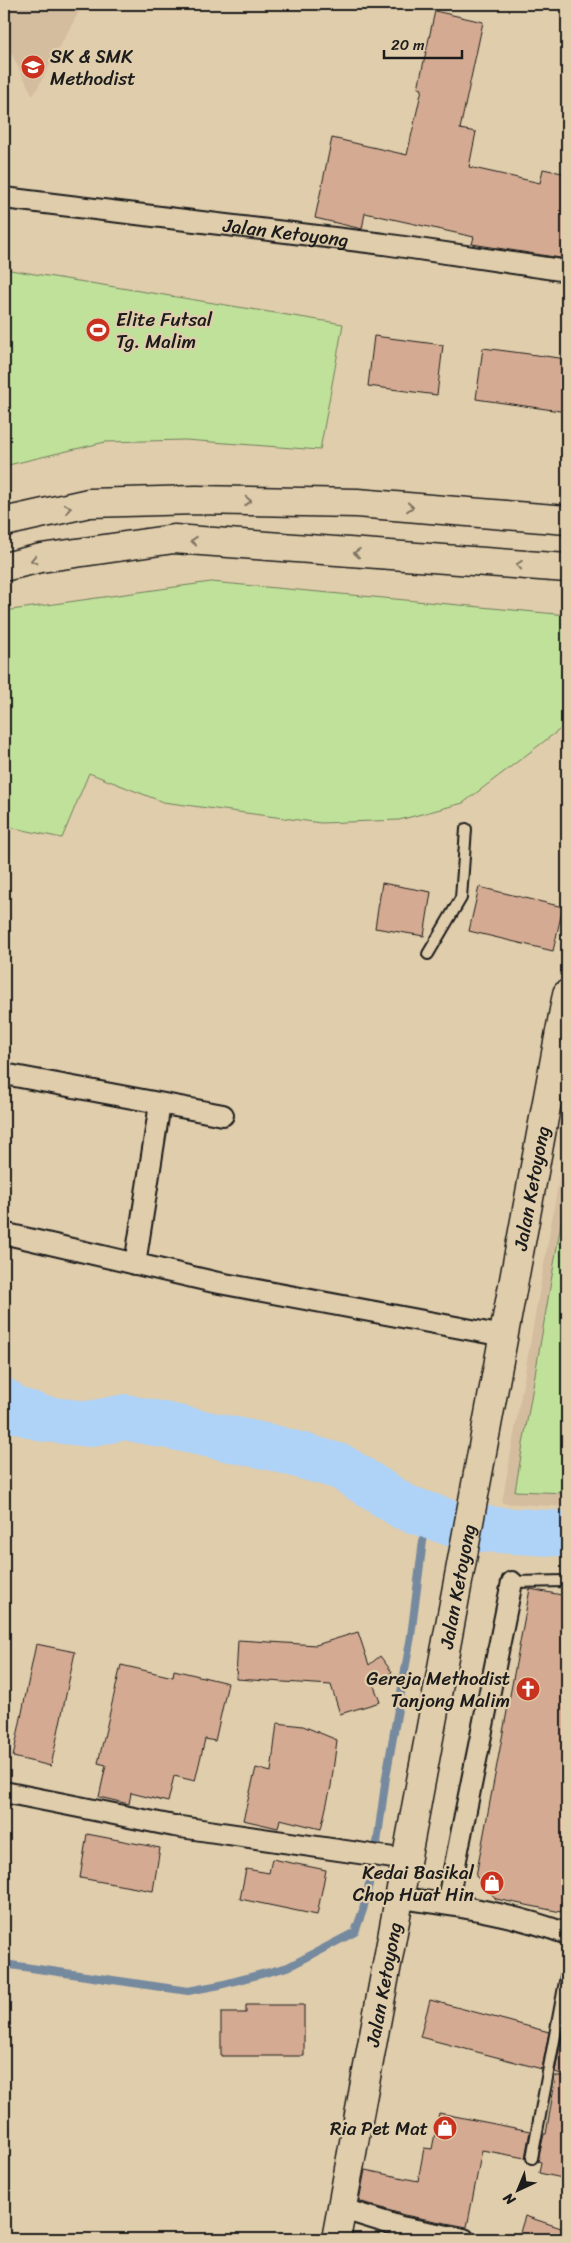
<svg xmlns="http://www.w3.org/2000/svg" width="571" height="2243" font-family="Sriracha,sans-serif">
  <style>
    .built { fill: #d4bc9f }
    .green { fill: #c0e19a; stroke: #6e7e5b }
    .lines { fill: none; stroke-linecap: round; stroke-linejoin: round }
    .stream { stroke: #74899f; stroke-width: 8 }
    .river { stroke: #afd2f7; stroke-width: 46 }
    .building { fill: #d4ab92; stroke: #1c1c1c }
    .lane-casing { stroke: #1c1c1c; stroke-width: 14 }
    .street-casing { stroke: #1c1c1c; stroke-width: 24 }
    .secondary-casing { stroke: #1c1c1c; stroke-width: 31 }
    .lane { stroke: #e0cdab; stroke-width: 10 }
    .street { stroke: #e0cdab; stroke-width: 20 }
    .secondary { stroke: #e0cdab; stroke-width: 28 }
    .oneway { stroke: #7e7464 }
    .labels { text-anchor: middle; stroke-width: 4.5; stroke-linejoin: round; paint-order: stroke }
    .poi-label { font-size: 19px; fill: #1c1c1c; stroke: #e0cdab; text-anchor: end }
    .street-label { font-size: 19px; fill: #1c1c1c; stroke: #e0cdab }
  </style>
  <rect width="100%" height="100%" fill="#e0cdab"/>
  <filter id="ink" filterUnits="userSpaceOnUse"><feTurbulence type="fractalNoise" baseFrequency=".02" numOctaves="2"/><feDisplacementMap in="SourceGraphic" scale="10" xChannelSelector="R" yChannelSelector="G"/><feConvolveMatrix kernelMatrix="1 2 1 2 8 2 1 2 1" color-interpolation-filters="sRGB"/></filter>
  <g filter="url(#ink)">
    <g class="built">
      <path d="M4,4H83L33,96L4,39Z"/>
      <path d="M567,1134V1507L502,1503Z"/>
    </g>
    <g class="green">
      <path d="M4,269L343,324L320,450L185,440L105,442L4,466Z"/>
      <path d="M211,582L567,615V724L463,803L399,820L321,823L163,802L89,773L62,838L4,826V611Z"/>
      <path d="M563,1212L567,1214V1493L515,1491Z"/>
    </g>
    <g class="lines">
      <g class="stream">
        <path d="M377,1843L386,1777L411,1636L423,1541L429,1515"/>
        <path d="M4,1964L188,1991L220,1985L288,1967L355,1932L363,1910L369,1884"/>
      </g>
      <path class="river" d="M4,1401L13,1409L45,1419L89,1424L125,1417L274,1448L341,1467L404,1507L465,1528L567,1534"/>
    </g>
    <g class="building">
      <path d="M435,11L483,22L460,129L476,132L469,167L540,183L543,169L567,174V259L472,244L474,237L365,213L362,229L315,218L332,138L407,155L422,89L418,88Z"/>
      <path d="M374,336L443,345L437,395L368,386Z"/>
      <path d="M483,348L567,359V412L476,399Z"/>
      <path d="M382,883L431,892L424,936L375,928Z"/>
      <path d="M479,887L563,907L553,951L469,931Z"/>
      <path d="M530,1589L567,1596V1880L561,1912L496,1899L476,1876Z"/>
      <path d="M358,1632L369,1665L380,1656L392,1672L374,1686L380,1702L340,1714L331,1685L236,1679L238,1640L316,1645Z"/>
      <path d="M36,1644L75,1652L51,1766L13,1757Z"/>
      <path d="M121,1665L173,1677L174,1670L228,1683L215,1741L205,1739L195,1781L174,1776L168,1802L131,1793L129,1804L99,1797L106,1765L98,1763Z"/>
      <path d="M277,1723L303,1726L337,1740L331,1786L321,1829L280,1819L278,1828L243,1820L256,1768L271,1772Z"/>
      <path d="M87,1834L160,1848L153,1891L80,1878Z"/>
      <path d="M272,1859L326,1870L317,1915L240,1899L246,1869L269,1873Z"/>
      <path d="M430,2000L549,2032L542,2069L420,2037Z"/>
      <path d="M246,2005H304V2056H221V2013H246Z"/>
      <path d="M562,2036L567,2037V2076L555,2072Z"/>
      <path d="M556,2076H567V2179L539,2173L541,2162L538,2161L544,2134H546Z"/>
      <path d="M439,2113L530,2131L525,2158L482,2150L467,2227L404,2215L359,2201L365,2170L418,2181L424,2148L432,2149Z"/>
      <path d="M525,2216L567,2230V2239H518Z"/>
    </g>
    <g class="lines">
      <defs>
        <g id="lane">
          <path d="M428,954L461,898L466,829"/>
          <path d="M512,1582L567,1581"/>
          <path d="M532,2158L567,1971"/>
        </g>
        <g id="street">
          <path id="s1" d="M4,198L384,244L567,271"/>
          <path d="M4,1074L223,1115"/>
          <path d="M7,1234L214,1282L504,1336"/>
          <path d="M135,1264L160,1104"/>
          <path d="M4,1792L174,1826L407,1860"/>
          <path d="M400,1898C456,1905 514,1914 567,1934"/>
          <path d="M447,1904L512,1582"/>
          <path d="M343,2209L401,2227L464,2239"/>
        </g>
        <g id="secondary">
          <path d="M4,522L89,503L196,500L357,503L567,520"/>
          <path d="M4,567L41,558L174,539L567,568"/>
          <path id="s2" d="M336,2239L567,994"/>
        </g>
      </defs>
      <use href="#lane" class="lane-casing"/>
      <use href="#street" class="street-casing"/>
      <use href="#secondary" class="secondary-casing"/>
      <use href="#lane" class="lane"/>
      <use href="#street" class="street"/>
      <use href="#secondary" class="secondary"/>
    </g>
    <defs><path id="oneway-chevron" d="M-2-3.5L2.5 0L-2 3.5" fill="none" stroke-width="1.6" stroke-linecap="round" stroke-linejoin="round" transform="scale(1.25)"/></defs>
    <g class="oneway">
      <use href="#oneway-chevron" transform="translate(248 501) rotate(1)"/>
      <use href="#oneway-chevron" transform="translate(410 507) rotate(5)"/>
      <use href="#oneway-chevron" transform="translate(68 508) rotate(-13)"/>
      <use href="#oneway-chevron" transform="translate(194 541) rotate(-176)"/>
      <use href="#oneway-chevron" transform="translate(357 553) rotate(-176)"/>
      <use href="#oneway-chevron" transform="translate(34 560) rotate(167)"/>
      <use href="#oneway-chevron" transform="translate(519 565) rotate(-176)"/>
    </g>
  </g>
  <defs>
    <symbol id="school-disc" viewBox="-11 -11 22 22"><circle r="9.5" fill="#c8321e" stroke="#e0cdab"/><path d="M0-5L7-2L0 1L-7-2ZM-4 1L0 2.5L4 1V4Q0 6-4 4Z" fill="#fff"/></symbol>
    <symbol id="stadium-disc" viewBox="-11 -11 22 22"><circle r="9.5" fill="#c8321e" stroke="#e0cdab"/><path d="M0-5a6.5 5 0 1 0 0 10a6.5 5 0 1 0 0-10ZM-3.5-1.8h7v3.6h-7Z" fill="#fff"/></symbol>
    <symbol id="church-disc" viewBox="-11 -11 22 22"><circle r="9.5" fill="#c8321e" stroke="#e0cdab"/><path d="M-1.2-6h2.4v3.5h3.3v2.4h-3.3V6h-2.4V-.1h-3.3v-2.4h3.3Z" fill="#fff"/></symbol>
    <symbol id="shop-disc" viewBox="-11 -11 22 22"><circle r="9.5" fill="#c8321e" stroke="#e0cdab"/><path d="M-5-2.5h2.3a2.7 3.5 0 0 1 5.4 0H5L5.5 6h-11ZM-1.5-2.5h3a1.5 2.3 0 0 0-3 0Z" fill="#fff"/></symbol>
  </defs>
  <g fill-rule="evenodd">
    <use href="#school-disc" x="19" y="53" width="28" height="28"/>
    <use href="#stadium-disc" x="84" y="316" width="28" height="28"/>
    <use href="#church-disc" x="514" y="1675" width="28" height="28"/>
    <use href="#shop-disc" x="478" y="1869" width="28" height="28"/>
    <use href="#shop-disc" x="431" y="2114" width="28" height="28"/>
  </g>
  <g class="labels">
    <g class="poi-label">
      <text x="50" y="63" text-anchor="start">SK &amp; SMK<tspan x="50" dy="22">Methodist</tspan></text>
      <text x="116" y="326" text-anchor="start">Elite Futsal<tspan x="116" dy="22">Tg. Malim</tspan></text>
      <text x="510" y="1685">Gereja Methodist<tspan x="510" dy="22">Tanjong Malim</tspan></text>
      <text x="474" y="1879">Kedai Basikal<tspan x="474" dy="22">Chop Huat Hin</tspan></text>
      <text x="428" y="2135">Ria Pet Mat</text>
    </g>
    <g class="street-label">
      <text dy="7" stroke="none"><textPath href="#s1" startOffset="284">Jalan Ketoyong</textPath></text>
      <text dy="7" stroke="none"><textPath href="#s2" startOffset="1069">Jalan Ketoyong</textPath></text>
      <text dy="7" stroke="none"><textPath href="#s2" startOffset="664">Jalan Ketoyong</textPath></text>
      <text dy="7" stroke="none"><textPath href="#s2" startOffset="259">Jalan Ketoyong</textPath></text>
    </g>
  </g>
  <rect width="571" height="2243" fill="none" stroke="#e0cdab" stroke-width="20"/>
  <rect x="10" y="10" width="551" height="2223" fill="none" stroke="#1c1c1c" stroke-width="2" filter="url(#ink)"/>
  <g transform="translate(518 2190) rotate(224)" stroke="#e0cdab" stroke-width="4" paint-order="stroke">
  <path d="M0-4L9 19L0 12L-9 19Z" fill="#1c1c1c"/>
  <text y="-8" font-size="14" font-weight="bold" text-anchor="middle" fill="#1c1c1c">N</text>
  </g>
  <path d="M384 50v8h78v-8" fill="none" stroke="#1c1c1c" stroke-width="2.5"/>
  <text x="391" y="50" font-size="15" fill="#1c1c1c" stroke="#e0cdab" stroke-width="4" paint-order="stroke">20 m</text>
</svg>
